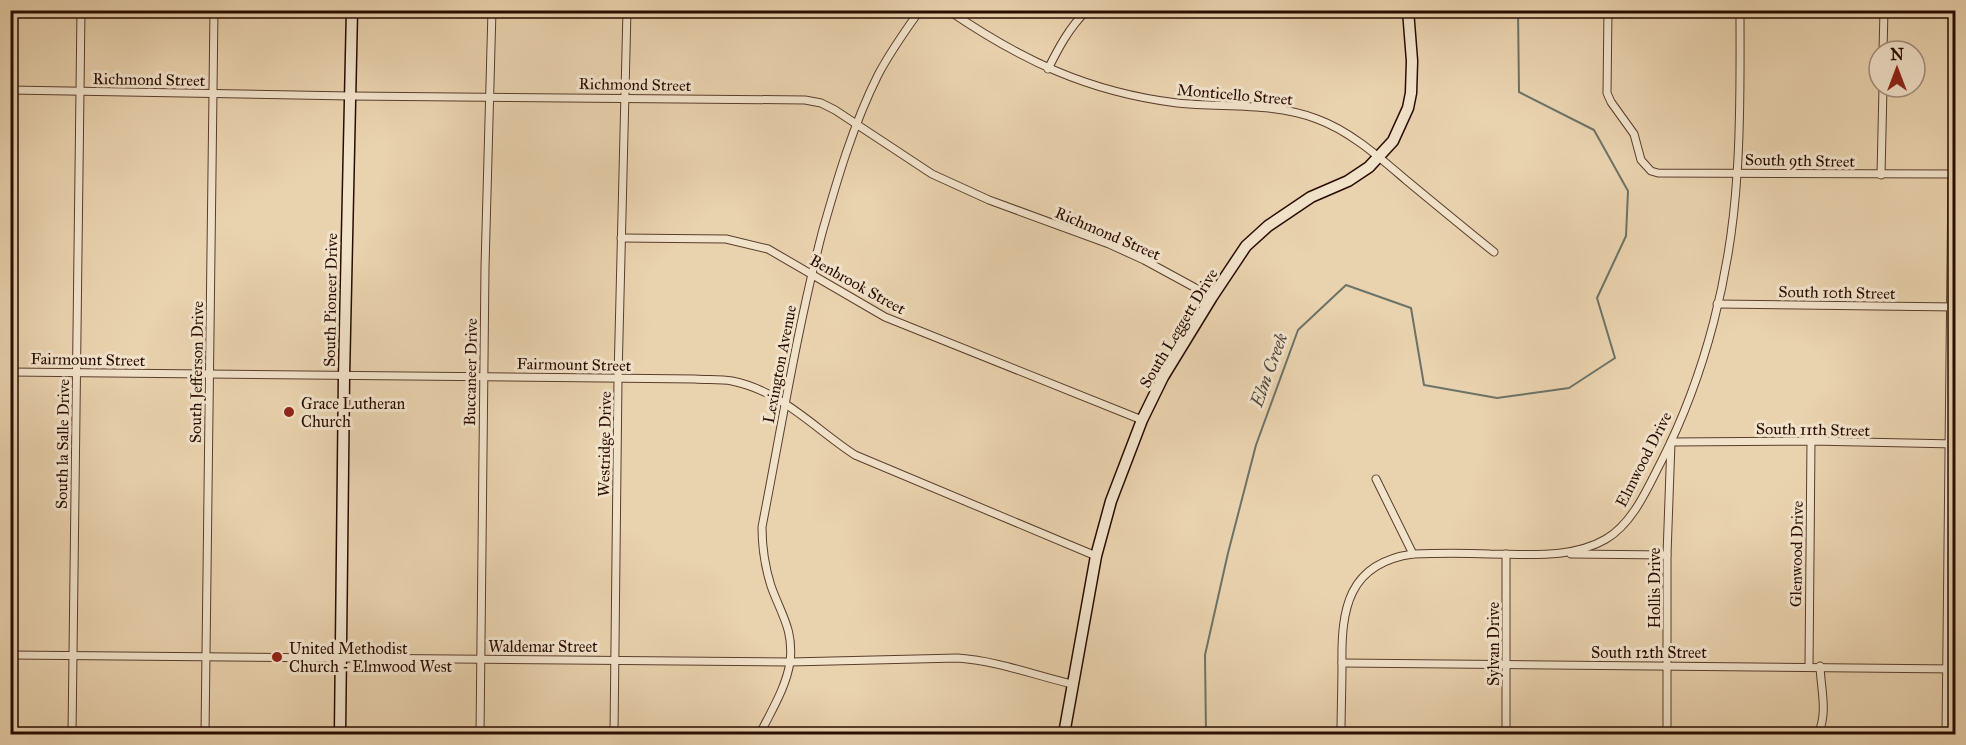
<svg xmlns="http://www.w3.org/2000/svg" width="1966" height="745" font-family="'IM FELL Great Primer',serif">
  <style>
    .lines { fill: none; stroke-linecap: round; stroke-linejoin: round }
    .stream { stroke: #6b7368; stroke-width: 2 }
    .street-casing { stroke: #593e2c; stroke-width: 9 }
    .secondary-casing { stroke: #290c00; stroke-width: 13 }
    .street { stroke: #f1e2ca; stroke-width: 7 }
    .secondary { stroke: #f1e2ca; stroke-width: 10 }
    .poi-dot { fill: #8f2418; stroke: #f1e2ca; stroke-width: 2 }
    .labels { text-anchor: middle; stroke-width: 6; stroke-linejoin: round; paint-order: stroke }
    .street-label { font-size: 16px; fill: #290c00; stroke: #f1e2ca }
    .poi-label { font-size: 16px; fill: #290c00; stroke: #f1e2ca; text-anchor: start }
    .water-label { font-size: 18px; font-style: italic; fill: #50483d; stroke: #f1e2ca }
  </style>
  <rect width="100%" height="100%" fill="#e9d2ae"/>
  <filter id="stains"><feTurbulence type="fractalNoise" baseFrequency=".00333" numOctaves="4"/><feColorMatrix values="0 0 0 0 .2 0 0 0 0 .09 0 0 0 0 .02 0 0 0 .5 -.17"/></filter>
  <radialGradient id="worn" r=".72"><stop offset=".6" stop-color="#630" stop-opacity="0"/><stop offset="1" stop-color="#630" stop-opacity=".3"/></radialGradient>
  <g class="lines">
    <path class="stream" d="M1206,734L1205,655L1228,553L1256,445L1298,330L1346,285L1411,308L1424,385L1497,398L1569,388L1615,358L1597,298L1626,236L1628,191L1594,130L1519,92L1518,10"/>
    <defs>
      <g id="street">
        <path d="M948,10C1021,60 1088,92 1177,103C1224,108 1272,102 1317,119C1350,131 1379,157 1406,180C1435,204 1464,228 1494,252"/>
        <path d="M1608,10L1607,93L1611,102L1634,134L1641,160L1651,171L1658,173L1954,174"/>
        <path d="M1883,51L1884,10"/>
        <path d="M1048,69C1059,47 1069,28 1087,10"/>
        <path d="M10,90L350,96L805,100L821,103L835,110L932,174L989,200L1109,244L1144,260L1212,297"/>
        <path d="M1881,175L1883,87"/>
        <path d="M621,238L726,239L768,249L885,317L1142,420"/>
        <path d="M1717,304L1956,307"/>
        <path d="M10,372L695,379C707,380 720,379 732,381C782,391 815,429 855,455L1096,556"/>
        <path d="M1376,479L1413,554"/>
        <path d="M1571,554L1667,555"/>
        <path d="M10,655L790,662L958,658C998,661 1034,675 1072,684"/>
        <path d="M1342,663L1956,669"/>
        <path d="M1809,666L1811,441"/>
        <path d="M72,734L81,10"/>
        <path d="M205,734L214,10"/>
        <path d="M480,734L485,267L492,10"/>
        <path d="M614,734L618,378L627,10"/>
        <path d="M760,734C771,711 786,688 790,662C794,630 781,614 771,586C765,567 762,547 762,527C781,429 797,330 822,233C837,180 853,125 878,75C890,52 905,31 920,10"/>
        <path d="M1341,734C1341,711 1342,688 1342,665C1341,609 1348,563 1413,554C1439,553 1464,553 1490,554C1528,554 1572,559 1606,539C1633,523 1647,489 1661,462C1706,374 1731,273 1737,174C1741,120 1740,65 1740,10"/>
        <path d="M1506,734V554"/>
        <path d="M1667,734V555L1671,442L1811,441L1956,444"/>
        <path d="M1818,734C1828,713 1821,690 1820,666"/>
        <path d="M1946,734L1952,174"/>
      </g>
      <g id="secondary">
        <path d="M340,734L344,376L352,10"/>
        <path d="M1064,734L1096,556L1111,501L1142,420L1163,377L1212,297L1246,246L1268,226L1311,197L1348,181L1369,167L1393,141L1408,108L1411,93L1412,61L1408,10"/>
      </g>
    </defs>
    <use href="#street" class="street-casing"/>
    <use href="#secondary" class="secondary-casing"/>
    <use href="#street" class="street"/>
    <use href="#secondary" class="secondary"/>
  </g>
  <g class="poi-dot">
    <circle cx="289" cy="412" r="6"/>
    <circle cx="277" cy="657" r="6"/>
  </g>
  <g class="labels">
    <g class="street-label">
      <text transform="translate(149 79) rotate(1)" y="6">Richmond Street</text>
      <text transform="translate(635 84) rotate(1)" y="6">Richmond Street</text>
      <text transform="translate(1235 94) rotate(5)" y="6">Monticello Street</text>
      <text transform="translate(1800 160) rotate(1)" y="6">South 9th Street</text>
      <text transform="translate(1108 233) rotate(23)" y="6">Richmond Street</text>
      <text transform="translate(858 284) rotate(29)" y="6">Benbrook Street</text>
      <text transform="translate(1837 292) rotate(1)" y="6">South 10th Street</text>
      <text transform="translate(330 300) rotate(-89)" y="6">South Pioneer Drive</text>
      <text transform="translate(1178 328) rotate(-59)" y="6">South Leggett Drive</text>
      <text transform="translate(88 359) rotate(1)" y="6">Fairmount Street</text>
      <text transform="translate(574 364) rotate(1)" y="6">Fairmount Street</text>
      <text transform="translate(779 364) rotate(-79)" y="6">Lexington Avenue</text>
      <text transform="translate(196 372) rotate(-89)" y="6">South Jefferson Drive</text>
      <text transform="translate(470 372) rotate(-89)" y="6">Buccaneer Drive</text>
      <text transform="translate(1813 429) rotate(1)" y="6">South 11th Street</text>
      <text transform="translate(62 444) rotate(-89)" y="6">South la Salle Drive</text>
      <text transform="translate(604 444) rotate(-89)" y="6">Westridge Drive</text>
      <text transform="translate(1643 459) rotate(-63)" y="6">Elmwood Drive</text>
      <text transform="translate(1796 554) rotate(-89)" y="6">Glenwood Drive</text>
      <text transform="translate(1654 588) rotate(-90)" y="6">Hollis Drive</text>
      <text transform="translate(1493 644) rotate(-90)" y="6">Sylvan Drive</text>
      <text x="543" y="652">Waldemar Street</text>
      <text x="1649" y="658">South 12th Street</text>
    </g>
    <g class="poi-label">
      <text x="301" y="409">Grace Lutheran<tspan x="301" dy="18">Church</tspan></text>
      <text x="289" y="654">United Methodist<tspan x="289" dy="18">Church - Elmwood West</tspan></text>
    </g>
    <g class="water-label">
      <text transform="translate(1269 370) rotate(-70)" y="6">Elm Creek</text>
    </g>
  </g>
  <rect width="1966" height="745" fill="none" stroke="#e9d2ae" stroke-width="36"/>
  <rect x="12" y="12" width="1942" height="721" fill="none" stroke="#290c00" stroke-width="3"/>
  <rect x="18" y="18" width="1930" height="709" fill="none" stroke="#290c00" stroke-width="1.5"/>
  <g transform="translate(1897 69)"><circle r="28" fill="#f1e2ca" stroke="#a18c79" stroke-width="1.5"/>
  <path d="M0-4.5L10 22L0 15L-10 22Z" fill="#8f2418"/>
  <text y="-9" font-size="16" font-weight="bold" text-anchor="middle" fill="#290c00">N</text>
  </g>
  <rect width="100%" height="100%" filter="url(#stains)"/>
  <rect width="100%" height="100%" fill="url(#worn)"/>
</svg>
